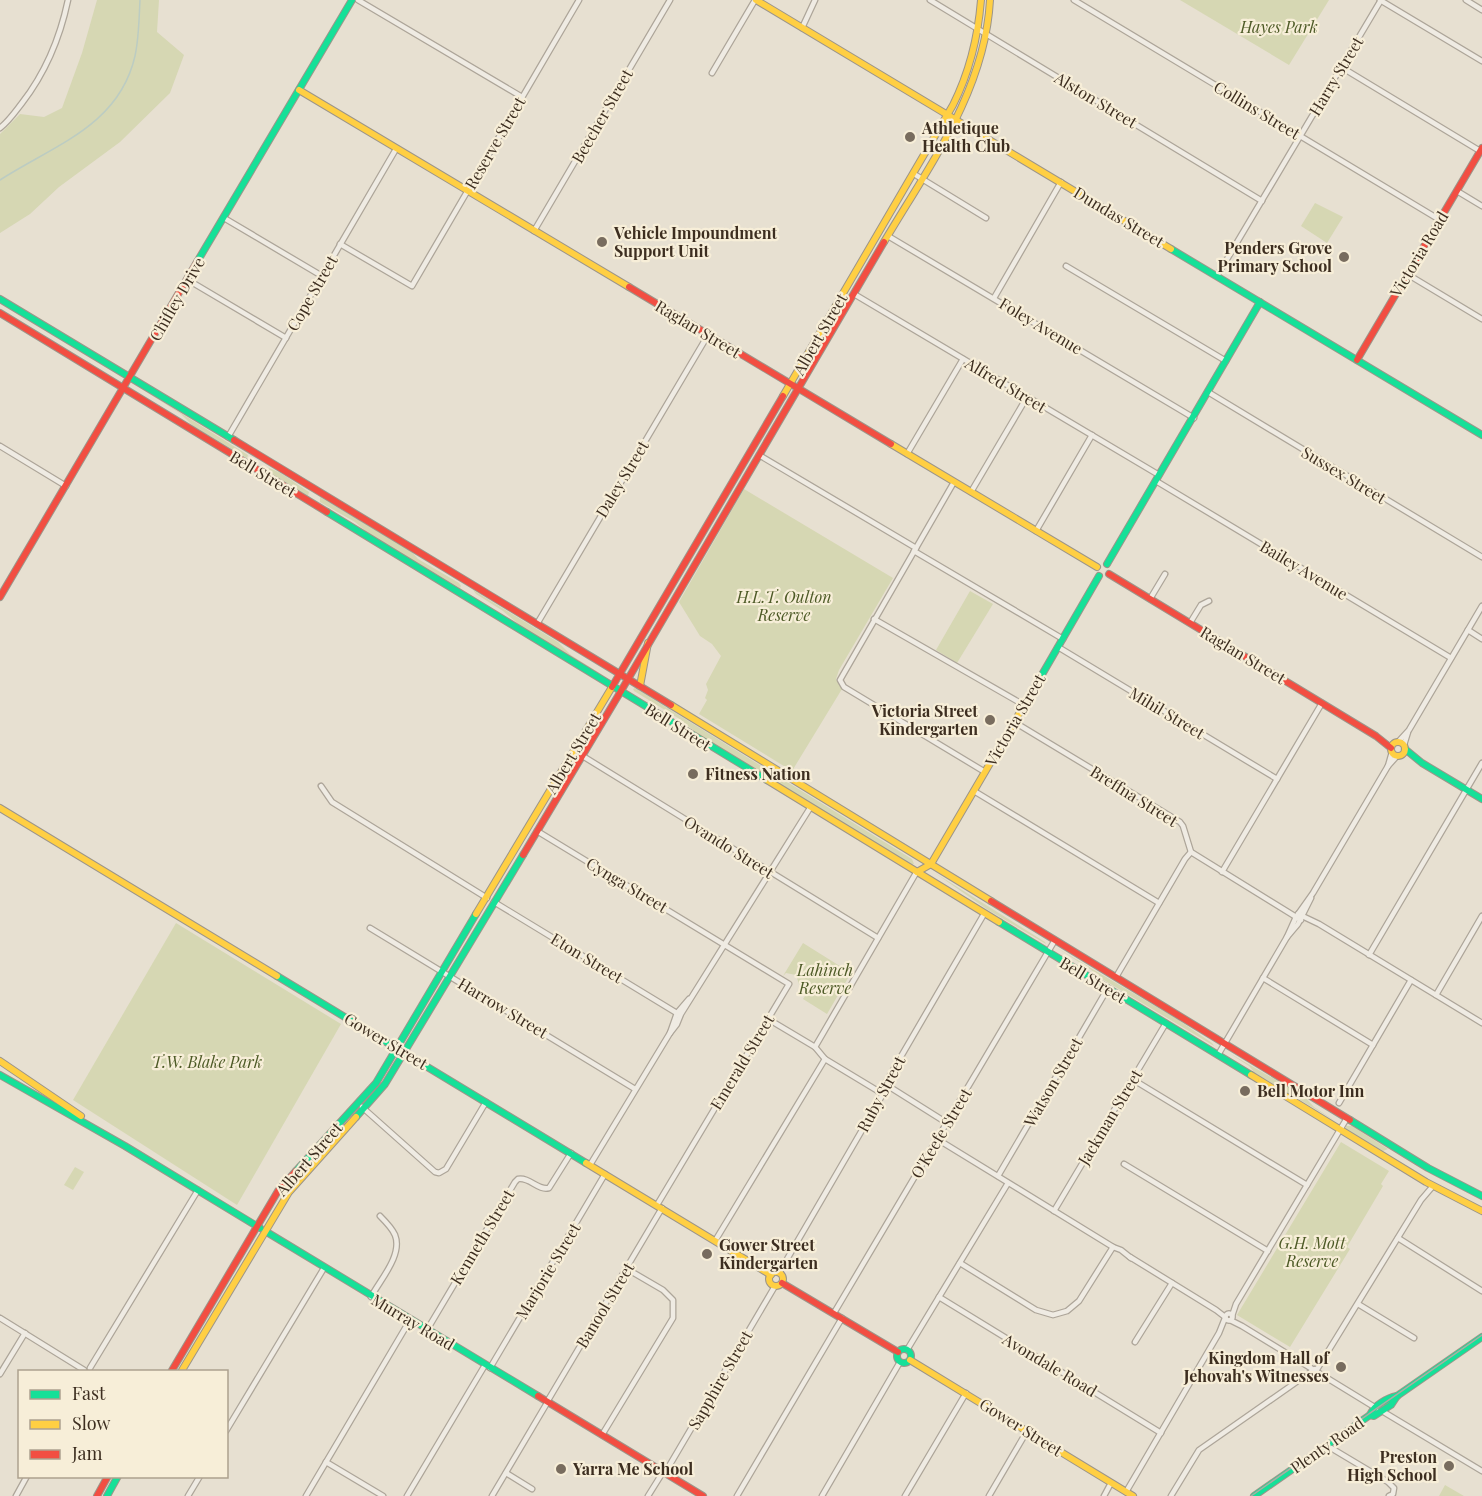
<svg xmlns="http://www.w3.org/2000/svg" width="1482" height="1496" font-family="'Playfair Display',serif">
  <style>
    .green { fill: #d6d7b3 }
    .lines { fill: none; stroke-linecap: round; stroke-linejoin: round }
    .stream { stroke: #bcccc2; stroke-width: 1.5 }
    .street-casing { stroke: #ada599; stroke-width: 7 }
    .fast-casing { stroke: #9c958a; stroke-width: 8 }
    .slow-casing { stroke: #9c958a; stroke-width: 8 }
    .jam-casing { stroke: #9c958a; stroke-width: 8 }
    .street { stroke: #efebe3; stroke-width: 4.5 }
    .fast { stroke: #16e098; stroke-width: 6 }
    .slow { stroke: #ffcf43; stroke-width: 6 }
    .jam { stroke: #f24e42; stroke-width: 6 }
    .tram { stroke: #afaaa2; stroke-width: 1.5 }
    .poi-dot { fill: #786c5e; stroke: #f7eed8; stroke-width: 2 }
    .labels { text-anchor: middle; stroke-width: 4.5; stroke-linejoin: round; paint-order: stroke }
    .park-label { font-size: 16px; font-style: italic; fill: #4d5a26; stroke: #f7eed8 }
    .street-label { font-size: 16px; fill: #3d2e20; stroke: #f7eed8 }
    .poi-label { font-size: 16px; font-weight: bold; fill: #3d2e20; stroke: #f7eed8; text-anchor: start }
  </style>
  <rect width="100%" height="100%" fill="#e7e0d1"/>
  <g class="green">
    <path d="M97,0H159L157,32L184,55L170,93L120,142L59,187L30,214L0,233V134L20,114L44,117L62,108L82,53Z"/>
    <path d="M1180,0H1329L1289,65Z"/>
    <path d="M1315,203L1343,217L1327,243L1301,226Z"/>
    <path d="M134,384L248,455L247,458L193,426L181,414Z"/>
    <path d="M259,466C277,467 294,483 309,492L308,496Z"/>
    <path d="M744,489L893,578L839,670L836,679L842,689L792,771L699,714L707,700L705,698L708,690L706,684L721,656L712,644L700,636L679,602Z"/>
    <path d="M320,497L411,551L418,559L459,583L461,586L460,588L369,534L355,522L320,502Z"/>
    <path d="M473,590L558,642L571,655L609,679L523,628L503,611L476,594Z"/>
    <path d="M970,591L993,604L957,663L936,650Z"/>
    <path d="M635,688L912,859L914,864H909L703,738L678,718L634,691L633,689Z"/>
    <path d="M935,873L1045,942L1046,944L988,910Z"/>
    <path d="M176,923L341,1024L237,1205L73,1100Z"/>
    <path d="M803,943L851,973L827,1014L803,999L809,990L799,984L796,975L786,973L783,976Z"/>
    <path d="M1057,948L1177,1019L1212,1043L1214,1046L1102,979L1090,969Z"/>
    <path d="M1229,1053L1304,1096L1314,1107L1337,1122L1255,1073L1249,1066Z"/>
    <path d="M1346,1126H1352L1388,1149L1383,1151L1346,1129Z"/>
    <path d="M1341,1142L1389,1171L1381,1184L1383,1186L1347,1247L1350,1249L1290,1347L1237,1315Z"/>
    <path d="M75,1167L84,1172L73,1190L64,1185Z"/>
    <path d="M1445,1485L1464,1496H1439Z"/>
  </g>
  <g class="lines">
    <path class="stream" d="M0,180C54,145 119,126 135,56C139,38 139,18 140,0"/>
    <defs>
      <g id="street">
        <path d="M358,0L522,97"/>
        <path d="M930,0L1262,201"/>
        <path d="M1074,0L1440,220"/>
        <path d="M1380,0L1482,61"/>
        <path d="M1466,0L1482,10"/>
        <path d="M802,28L815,0"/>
        <path d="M1341,67L1480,151"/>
        <path d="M712,73L755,0"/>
        <path d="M0,128C9,121 15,112 22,103C46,72 60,38 68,0"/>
        <path d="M914,174L986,218"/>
        <path d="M1457,191L1482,206"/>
        <path d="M224,218L322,276"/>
        <path d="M534,231L670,0"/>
        <path d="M888,236L1194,418"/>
        <path d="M340,244L412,286L579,0"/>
        <path d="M1066,266L1226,361"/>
        <path d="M1407,274L1482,319"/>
        <path d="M1217,276L1381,0"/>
        <path d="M188,280L286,338"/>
        <path d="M854,294L1159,475"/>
        <path d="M994,298L1061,182"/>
        <path d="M1208,392L1482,557"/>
        <path d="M228,437L396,149"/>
        <path d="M0,446L66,486"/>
        <path d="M907,454L963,359"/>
        <path d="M759,455L916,548"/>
        <path d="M1156,481L1451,658"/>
        <path d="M954,482L840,680L844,687L985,772"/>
        <path d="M971,492L1027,397"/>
        <path d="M1036,531L1092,435"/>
        <path d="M914,551L1063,639"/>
        <path d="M1150,599L1165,574"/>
        <path d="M874,619L1024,705"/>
        <path d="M1190,623L1201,605L1209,601"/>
        <path d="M537,624L708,335"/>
        <path d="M1468,630L1482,639"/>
        <path d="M1058,647L1277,779"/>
        <path d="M1014,722L1180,822L1183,826L1191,852L1301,920"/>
        <path d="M1398,742L1409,730L1482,606"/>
        <path d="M1404,745L1408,732"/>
        <path d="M581,755L878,938"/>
        <path d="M1388,766L1397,756"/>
        <path d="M321,786L332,802L487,898"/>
        <path d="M974,791L1159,903"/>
        <path d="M537,831L789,984L657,1205"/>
        <path d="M1222,872L1322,703"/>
        <path d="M494,902L680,1015"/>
        <path d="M1298,914L1319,924L1482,1023"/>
        <path d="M370,928L635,1089"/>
        <path d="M1287,937L1296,917L1313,893L1388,766L1392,752"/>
        <path d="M1369,955L1482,763"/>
        <path d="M1116,977L1185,859L1191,852"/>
        <path d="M1263,978L1373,1045"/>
        <path d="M1436,995L1482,916"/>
        <path d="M768,1019L815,1047L825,1059L883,1094"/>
        <path d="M670,1033L677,1013L689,999"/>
        <path d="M815,1047L916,873"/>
        <path d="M1218,1055L1287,937L1298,924L1311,898"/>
        <path d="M1132,1079L1307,1185"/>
        <path d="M885,1084L947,1123"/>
        <path d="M1339,1103L1411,980"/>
        <path d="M362,1107L435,1172L439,1173L446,1169L486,1102"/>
        <path d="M937,1139L1113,1247L1121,1250L1131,1258"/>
        <path d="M1124,1164L1268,1251"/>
        <path d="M590,1165L670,1033L677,1024L681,1014L810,808"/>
        <path d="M998,1176L1108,988"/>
        <path d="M1054,1211L1166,1023"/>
        <path d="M1398,1238L1482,1291"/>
        <path d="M715,1241L825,1059"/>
        <path d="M1130,1257L1216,1310L1225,1317"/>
        <path d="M960,1263L1036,1310L1053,1315L1067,1311L1079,1301L1113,1247"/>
        <path d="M779,1273L883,1094L885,1084L984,914"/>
        <path d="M371,1297C380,1280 403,1255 395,1235C392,1228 386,1222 380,1216"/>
        <path d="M939,1297L1161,1433"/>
        <path d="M1358,1304L1414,1338"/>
        <path d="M834,1313L1055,940"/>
        <circle cx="1229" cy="1317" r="3.5"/>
        <path d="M1232,1316L1236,1304L1347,1118"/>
        <path d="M0,1318L84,1370"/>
        <path d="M1230,1320L1242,1326L1376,1408"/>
        <path d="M427,1330L515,1182L518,1179C530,1177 538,1191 549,1188L571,1153"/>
        <path d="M1135,1342L1172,1283"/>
        <path d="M907,1350L1008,1183"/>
        <path d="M90,1368L198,1190"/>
        <path d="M490,1368L605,1174"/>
        <path d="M1316,1371L1421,1200L1433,1186"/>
        <path d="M0,1374L25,1333"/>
        <path d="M547,1402L662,1208"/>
        <path d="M1382,1411L1482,1471"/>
        <path d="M226,1431L324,1268"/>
        <path d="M602,1435L673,1318V1300L663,1290L627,1269"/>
        <path d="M1326,1445L1388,1482L1394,1488L1393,1494L1389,1496"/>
        <path d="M326,1462L383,1496"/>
        <path d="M506,1473L532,1489"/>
        <path d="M665,1473L775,1286"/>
        <path d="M1126,1492L1219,1333L1225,1318"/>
        <path d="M16,1496L27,1476"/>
        <path d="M188,1496L200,1476"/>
        <path d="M306,1496L410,1320"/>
        <path d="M407,1496L485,1365"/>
        <path d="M492,1496L547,1403"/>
        <path d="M648,1496L663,1472"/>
        <path d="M737,1496L842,1318"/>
        <path d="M822,1496L900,1362"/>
        <path d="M905,1496L966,1393"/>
        <path d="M989,1496L1027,1431"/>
        <path d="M1104,1496L1111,1483"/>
        <path d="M1171,1496L1199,1450L1315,1369"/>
      </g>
      <g id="fast">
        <path d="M1171,249L1482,435"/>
        <path d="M197,262L352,0"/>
        <path d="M0,299L234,440"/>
        <path d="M327,512L767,780"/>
        <path d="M1107,564L1260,302"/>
        <path d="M1040,678L1099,576"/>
        <path d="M1405,749L1422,763L1482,799"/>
        <path d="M999,922L1251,1075"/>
        <path d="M277,976L586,1163"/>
        <path d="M0,1075L125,1146L260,1228"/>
        <path d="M356,1117L385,1084L523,855"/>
        <path d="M1350,1120L1428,1168L1482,1196"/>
        <path d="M296,1171L376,1083L476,914"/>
        <path d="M265,1231L538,1396"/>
        <circle cx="904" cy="1356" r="7"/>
        <path d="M1370,1415C1374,1405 1387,1398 1397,1396"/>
        <path d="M107,1496L118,1476"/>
        <path d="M1254,1496L1370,1415L1374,1416L1391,1405L1397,1396L1482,1337"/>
      </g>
      <g id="slow">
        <path d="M756,0L1171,249"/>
        <path d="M299,90L629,287"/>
        <path d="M884,242C929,166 985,91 990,0"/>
        <path d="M783,396L953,105C970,71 978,37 981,0"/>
        <path d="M891,444L1097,567"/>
        <path d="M640,686L648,643"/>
        <path d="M671,705L991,901"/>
        <circle cx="1398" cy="749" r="7"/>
        <path d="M767,780L999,922"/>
        <path d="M0,808L277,976"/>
        <path d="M917,872L931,864L1040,678"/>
        <path d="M476,914L612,687"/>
        <path d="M0,1061L81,1116"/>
        <path d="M1251,1075L1426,1182L1482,1211"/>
        <path d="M586,1163L771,1275"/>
        <circle cx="776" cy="1279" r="7"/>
        <path d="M910,1360L1133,1496"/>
        <path d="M181,1372L289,1192L356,1117"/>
      </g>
      <g id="jam">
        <path d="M629,287L891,444"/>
        <path d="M0,313L327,512"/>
        <path d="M1357,360L1482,148"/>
        <path d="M234,440L671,705"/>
        <path d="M1109,574L1376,736L1391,748"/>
        <path d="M0,597L197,262"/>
        <path d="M612,687L783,396"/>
        <path d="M621,691L884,242"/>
        <path d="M523,855L621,691"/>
        <path d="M991,901L1350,1120"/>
        <path d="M782,1283L898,1352"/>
        <path d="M171,1372L278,1191L296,1171"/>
        <path d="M538,1396L703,1496"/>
        <path d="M97,1496L108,1476"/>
      </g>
    </defs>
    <use href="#street" class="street-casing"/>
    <use href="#fast" class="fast-casing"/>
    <use href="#slow" class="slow-casing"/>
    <use href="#jam" class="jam-casing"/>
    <use href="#street" class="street"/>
    <use href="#fast" class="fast"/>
    <use href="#slow" class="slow"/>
    <use href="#jam" class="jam"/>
    <path class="tram" d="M1251,1496L1482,1335"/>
  </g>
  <g class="poi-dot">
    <circle cx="910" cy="137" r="6"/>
    <circle cx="602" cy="242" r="6"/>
    <circle cx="1344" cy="257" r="6"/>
    <circle cx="990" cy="720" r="6"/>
    <circle cx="693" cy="774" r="6"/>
    <circle cx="1245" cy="1091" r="6"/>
    <circle cx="707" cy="1254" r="6"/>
    <circle cx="1341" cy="1367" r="6"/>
    <circle cx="1449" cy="1466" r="6"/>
    <circle cx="561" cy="1469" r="6"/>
  </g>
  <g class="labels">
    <g class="park-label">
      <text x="1279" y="33">Hayes Park</text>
      <text x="784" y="603">H.L.T. Oulton<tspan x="784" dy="18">Reserve</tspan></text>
      <text x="825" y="976">Lahinch<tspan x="825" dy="18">Reserve</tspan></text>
      <text x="207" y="1068">T.W. Blake Park</text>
      <text x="1312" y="1249">G.H. Mott<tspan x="1312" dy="18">Reserve</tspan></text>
    </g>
    <g class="street-label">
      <text transform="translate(1336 76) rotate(-59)" y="6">Harry Street</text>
      <text transform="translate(1096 100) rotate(31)" y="6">Alston Street</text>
      <text transform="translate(1257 110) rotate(31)" y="6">Collins Street</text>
      <text transform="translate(602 116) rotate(-60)" y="6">Beecher Street</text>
      <text transform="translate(495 143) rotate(-60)" y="6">Reserve Street</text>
      <text transform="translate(1119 217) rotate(31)" y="6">Dundas Street</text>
      <text transform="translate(1419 254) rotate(-59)" y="6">Victoria Road</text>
      <text transform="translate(312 293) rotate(-60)" y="6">Cope Street</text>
      <text transform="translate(177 299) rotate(-60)" y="6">Chifley Drive</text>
      <text transform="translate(1041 326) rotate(31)" y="6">Foley Avenue</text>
      <text transform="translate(698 329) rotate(31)" y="6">Raglan Street</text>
      <text transform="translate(820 334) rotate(-60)" y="6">Albert Street</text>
      <text transform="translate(1006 385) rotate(31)" y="6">Alfred Street</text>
      <text transform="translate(263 474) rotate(31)" y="6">Bell Street</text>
      <text transform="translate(1344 475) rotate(31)" y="6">Sussex Street</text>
      <text transform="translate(622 479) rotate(-59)" y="6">Daley Street</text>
      <text transform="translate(1304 570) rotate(31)" y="6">Bailey Avenue</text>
      <text transform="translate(1243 655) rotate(31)" y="6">Raglan Street</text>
      <text transform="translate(1167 713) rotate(31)" y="6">Mihil Street</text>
      <text transform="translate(1015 720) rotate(-60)" y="6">Victoria Street</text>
      <text transform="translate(678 727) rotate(32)" y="6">Bell Street</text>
      <text transform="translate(573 753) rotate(-59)" y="6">Albert Street</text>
      <text transform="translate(1134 796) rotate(32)" y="6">Breffna Street</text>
      <text transform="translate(729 847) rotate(32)" y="6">Ovando Street</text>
      <text transform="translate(627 885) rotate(31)" y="6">Cynga Street</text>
      <text transform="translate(587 958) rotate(31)" y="6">Eton Street</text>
      <text transform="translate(1093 980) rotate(31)" y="6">Bell Street</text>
      <text transform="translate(503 1008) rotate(31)" y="6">Harrow Street</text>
      <text transform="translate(386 1041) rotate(31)" y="6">Gower Street</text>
      <text transform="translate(742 1062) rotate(-59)" y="6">Emerald Street</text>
      <text transform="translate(1053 1082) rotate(-60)" y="6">Watson Street</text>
      <text transform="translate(881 1094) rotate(-62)" y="6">Ruby Street</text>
      <text transform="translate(1110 1117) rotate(-59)" y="6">Jackman Street</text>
      <text transform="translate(941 1133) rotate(-59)" y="6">O'Keefe Street</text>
      <text transform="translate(309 1159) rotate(-49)" y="6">Albert Street</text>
      <text transform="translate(482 1237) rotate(-59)" y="6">Kenneth Street</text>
      <text transform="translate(548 1271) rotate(-59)" y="6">Marjorie Street</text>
      <text transform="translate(605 1305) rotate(-59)" y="6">Banool Street</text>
      <text transform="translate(413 1322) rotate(31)" y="6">Murray Road</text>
      <text transform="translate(1050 1365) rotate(31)" y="6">Avondale Road</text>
      <text transform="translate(720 1380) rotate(-60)" y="6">Sapphire Street</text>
      <text transform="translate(1021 1427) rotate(32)" y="6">Gower Street</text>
      <text transform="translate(1327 1445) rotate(-35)" y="6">Plenty Road</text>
    </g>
    <g class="poi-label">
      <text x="922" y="134">Athletique<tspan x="922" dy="18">Health Club</tspan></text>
      <text x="614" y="239">Vehicle Impoundment<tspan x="614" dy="18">Support Unit</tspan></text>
      <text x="1332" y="254" text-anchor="end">Penders Grove<tspan x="1332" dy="18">Primary School</tspan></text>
      <text x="978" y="717" text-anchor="end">Victoria Street<tspan x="978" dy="18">Kindergarten</tspan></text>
      <text x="705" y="780">Fitness Nation</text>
      <text x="1257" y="1097">Bell Motor Inn</text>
      <text x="719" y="1251">Gower Street<tspan x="719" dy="18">Kindergarten</tspan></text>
      <text x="1329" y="1364" text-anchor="end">Kingdom Hall of<tspan x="1329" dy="18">Jehovah's Witnesses</tspan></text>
      <text x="1437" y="1463" text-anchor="end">Preston<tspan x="1437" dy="18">High School</tspan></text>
      <text x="573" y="1475">Yarra Me School</text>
    </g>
  </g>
  <rect x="18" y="1370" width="210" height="108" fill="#f7eed8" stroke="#ada18e" stroke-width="1.5"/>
  <rect x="30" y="1390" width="30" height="9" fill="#16e098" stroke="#ada18e" stroke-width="1.5"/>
  <text x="72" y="1400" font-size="18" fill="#3d2e20">Fast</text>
  <rect x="30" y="1420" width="30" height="9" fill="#ffcf43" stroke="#ada18e" stroke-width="1.5"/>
  <text x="72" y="1430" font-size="18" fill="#3d2e20">Slow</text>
  <rect x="30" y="1450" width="30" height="9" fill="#f24e42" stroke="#ada18e" stroke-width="1.5"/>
  <text x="72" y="1460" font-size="18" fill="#3d2e20">Jam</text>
</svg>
